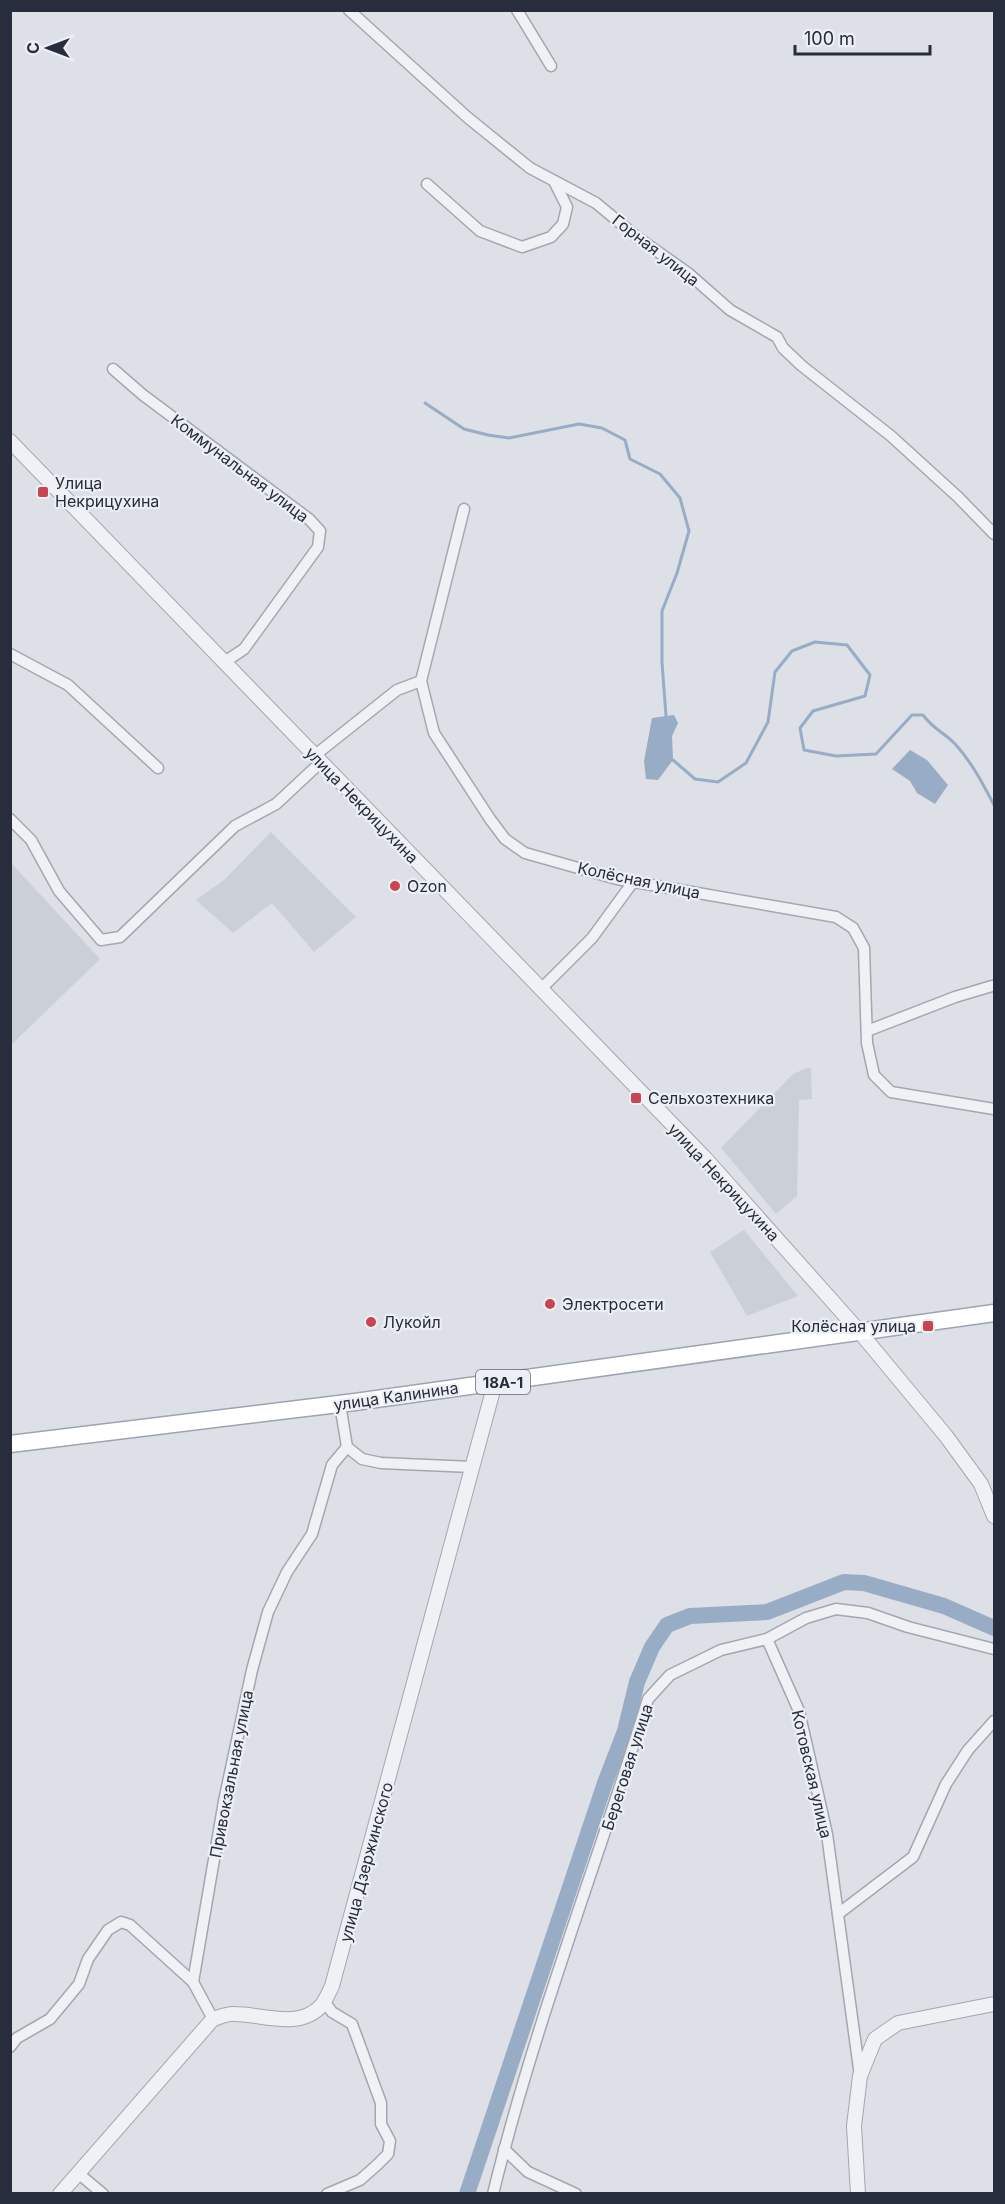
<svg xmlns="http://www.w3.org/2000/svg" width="1005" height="2204" viewBox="0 0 1005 2204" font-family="Inter,sans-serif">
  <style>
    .built { fill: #cbcfd8 }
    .water { fill: #99acc5 }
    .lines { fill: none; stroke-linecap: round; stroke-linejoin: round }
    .stream { stroke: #99acc5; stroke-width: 3 }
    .river { stroke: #99acc5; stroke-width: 16 }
    .minor-casing { stroke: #a3a7b0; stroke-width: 13 }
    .tertiary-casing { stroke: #a3a7b0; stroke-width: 16 }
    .primary-casing { stroke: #9da4b1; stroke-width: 19 }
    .minor { stroke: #eff1f5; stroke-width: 10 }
    .tertiary { stroke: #eff1f5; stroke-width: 14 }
    .primary { stroke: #fff; stroke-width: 16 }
    .poi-dot { fill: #c84551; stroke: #eceff4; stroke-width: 2 }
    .labels { text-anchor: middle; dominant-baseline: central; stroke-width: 4.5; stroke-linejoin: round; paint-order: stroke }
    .shield { fill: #eceff4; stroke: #626773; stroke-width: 1.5 }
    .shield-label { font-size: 15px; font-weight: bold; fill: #272d3c }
    .street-label { font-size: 16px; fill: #272d3c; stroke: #eceff4 }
    .poi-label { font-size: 16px; fill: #272d3c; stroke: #eceff4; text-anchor: start }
  </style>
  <rect width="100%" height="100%" fill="#dde0e6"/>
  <!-- built -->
  <g class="built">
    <polygon points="271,832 356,917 314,952 272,903 233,933 196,900 224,880"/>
    <polygon points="11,863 100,959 11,1045"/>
    <polygon points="807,1068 811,1068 812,1099 799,1100 797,1196 776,1214 721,1148 793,1074"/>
    <polygon points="744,1230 798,1296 747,1316 710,1252"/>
  </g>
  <!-- water -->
  <g class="water">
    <polygon points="674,715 678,723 672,736 673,760 658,780 646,779 644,761 652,718"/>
    <polygon points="910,750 927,760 948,785 935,804 917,793 910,781 892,769"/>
  </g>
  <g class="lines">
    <!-- stream -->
    <g class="stream">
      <polyline points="425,403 464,429 488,435 509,438 579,424 602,428 625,440 630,459 660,474 680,498 689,531 677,573 662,611 662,662 666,716"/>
      <path d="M673 760 695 779 718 782 746 763 768 722 775 672 792 651 815 642 847 645 870 675 865 696 813 711 800 728 804 750 836 756 876 754 912 715H923C934 730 944 732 955 744 971 761 983 784 994 805"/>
    </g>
    <!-- river -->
    <polyline class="river" points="467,2194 605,1783 625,1731 637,1682 652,1647 667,1625 690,1616 767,1612 844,1582 864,1583 944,1606 994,1628"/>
    <!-- minor casing -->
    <g class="minor-casing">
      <g id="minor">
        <polyline points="349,10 467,117 530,168 596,203 637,237 688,273 730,310 777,337 783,348 802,366 891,436 958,497 994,534"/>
        <polyline points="517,10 551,66"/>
        <polyline points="427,184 480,231 522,247 551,237 563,224 567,207 554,181"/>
        <polyline points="113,369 143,395 309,519 320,531 318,547 244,649 223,663"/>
        <polyline points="464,509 421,681 434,733 490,819 505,839 525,853 617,879 836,917 853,928 864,948 867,1043 874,1075 891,1092 994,1109"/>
        <polyline points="10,654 68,685 158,768"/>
        <polyline points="314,756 397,690 421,681"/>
        <polyline points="10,819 31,840 59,891 101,940 120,937 235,826 276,804 320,763"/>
        <polyline points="541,989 592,938 633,882"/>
        <polyline points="867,1031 955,997 992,986"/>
        <polyline points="340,1404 347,1447 362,1459 381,1463 472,1467"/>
        <polyline points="767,1639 799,1711 827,1834 860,2076"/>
        <polyline points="838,1914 913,1857 946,1784 968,1750 994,1721"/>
        <polyline points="193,1982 224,1801 252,1670 268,1612 287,1572 312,1534 332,1465 347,1447"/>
        <polyline points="324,2001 332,2012 352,2024 381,2103 381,2124 390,2141 388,2154 377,2165 360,2180 327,2194"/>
        <polyline points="10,2047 17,2038 50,2019 79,1984 88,1959 108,1930 121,1922 130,1925 193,1982 213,2019"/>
        <polyline points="504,2149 528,2172 576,2194"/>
        <polyline points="78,2173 103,2194"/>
        <path d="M493 2194C534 2026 597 1864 648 1699L670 1675 721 1650 767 1639 806 1618 836 1609 868 1613 908 1627 994 1649"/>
      </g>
    </g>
    <!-- tertiary casing -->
    <g class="tertiary-casing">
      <g id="tertiary">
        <polyline points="10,441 704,1157 858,1330 946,1436 981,1484 994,1516"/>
        <path d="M60 2194 213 2019C220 2017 228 2013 235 2014 262 2014 299 2030 321 2006 326 2000 329 1992 332 1986L495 1383"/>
        <polyline points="858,2194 854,2126 860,2076 875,2039 898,2023 994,2004"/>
      </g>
    </g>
    <!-- primary casing -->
    <g class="primary-casing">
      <polyline id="primary" points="10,1444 355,1402 994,1313"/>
    </g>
    <!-- minor -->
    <use href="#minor" class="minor"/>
    <!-- tertiary -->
    <use href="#tertiary" class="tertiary"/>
    <!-- primary -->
    <use href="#primary" class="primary"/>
  </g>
  <!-- markers -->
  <g class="poi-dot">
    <rect x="37" y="486" width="12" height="12" rx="3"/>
    <circle cx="395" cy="886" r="6"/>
    <rect x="630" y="1092" width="12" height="12" rx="3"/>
    <circle cx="550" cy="1304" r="6"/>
    <circle cx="371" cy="1322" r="6"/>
    <rect x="922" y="1320" width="12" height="12" rx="3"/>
  </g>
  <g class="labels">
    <!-- shield labels -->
    <rect class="shield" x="476" y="1370" width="54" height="24" rx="4.5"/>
    <g class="shield-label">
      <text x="503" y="1382">18А-1</text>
    </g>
    <!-- street labels -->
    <g class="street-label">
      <text transform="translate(656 250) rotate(38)">Горная улица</text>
      <text transform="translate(240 468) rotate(37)">Коммунальная улица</text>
      <text transform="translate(362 805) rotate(46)">улица Некрицухина</text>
      <text transform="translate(639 880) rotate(12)">Колёсная улица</text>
      <text transform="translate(724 1182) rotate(47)">улица Некрицухина</text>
      <text transform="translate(396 1396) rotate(-8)">улица Калинина</text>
      <text transform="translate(627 1767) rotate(-72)">Береговая улица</text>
      <text transform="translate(231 1774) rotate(-79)">Привокзальная улица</text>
      <text transform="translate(812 1774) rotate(77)">Котовская улица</text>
      <text transform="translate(366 1862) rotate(-75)">улица Дзержинского</text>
    </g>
    <!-- poi labels -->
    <g class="poi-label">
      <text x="55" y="483">Улица<tspan x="55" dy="18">Некрицухина</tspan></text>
      <text x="407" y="886">Ozon</text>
      <text x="648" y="1098">Сельхозтехника</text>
      <text x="562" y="1304">Электросети</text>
      <text x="383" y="1322">Лукойл</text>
      <text x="916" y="1326" text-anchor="end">Колёсная улица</text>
    </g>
  </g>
  <!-- border -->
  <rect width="1005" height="2204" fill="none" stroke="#272d3c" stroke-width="24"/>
  <!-- north arrow -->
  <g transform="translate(48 48) rotate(270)" stroke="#eceff4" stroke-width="4.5" paint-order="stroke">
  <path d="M0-4.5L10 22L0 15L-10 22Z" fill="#272d3c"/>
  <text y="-9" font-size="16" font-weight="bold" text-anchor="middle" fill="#272d3c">С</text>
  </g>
  <!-- scale -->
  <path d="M795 45v9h135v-9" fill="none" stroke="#272d3c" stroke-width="3"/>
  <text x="804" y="45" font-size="18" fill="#272d3c" stroke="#eceff4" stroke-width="4.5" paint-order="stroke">100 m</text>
</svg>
